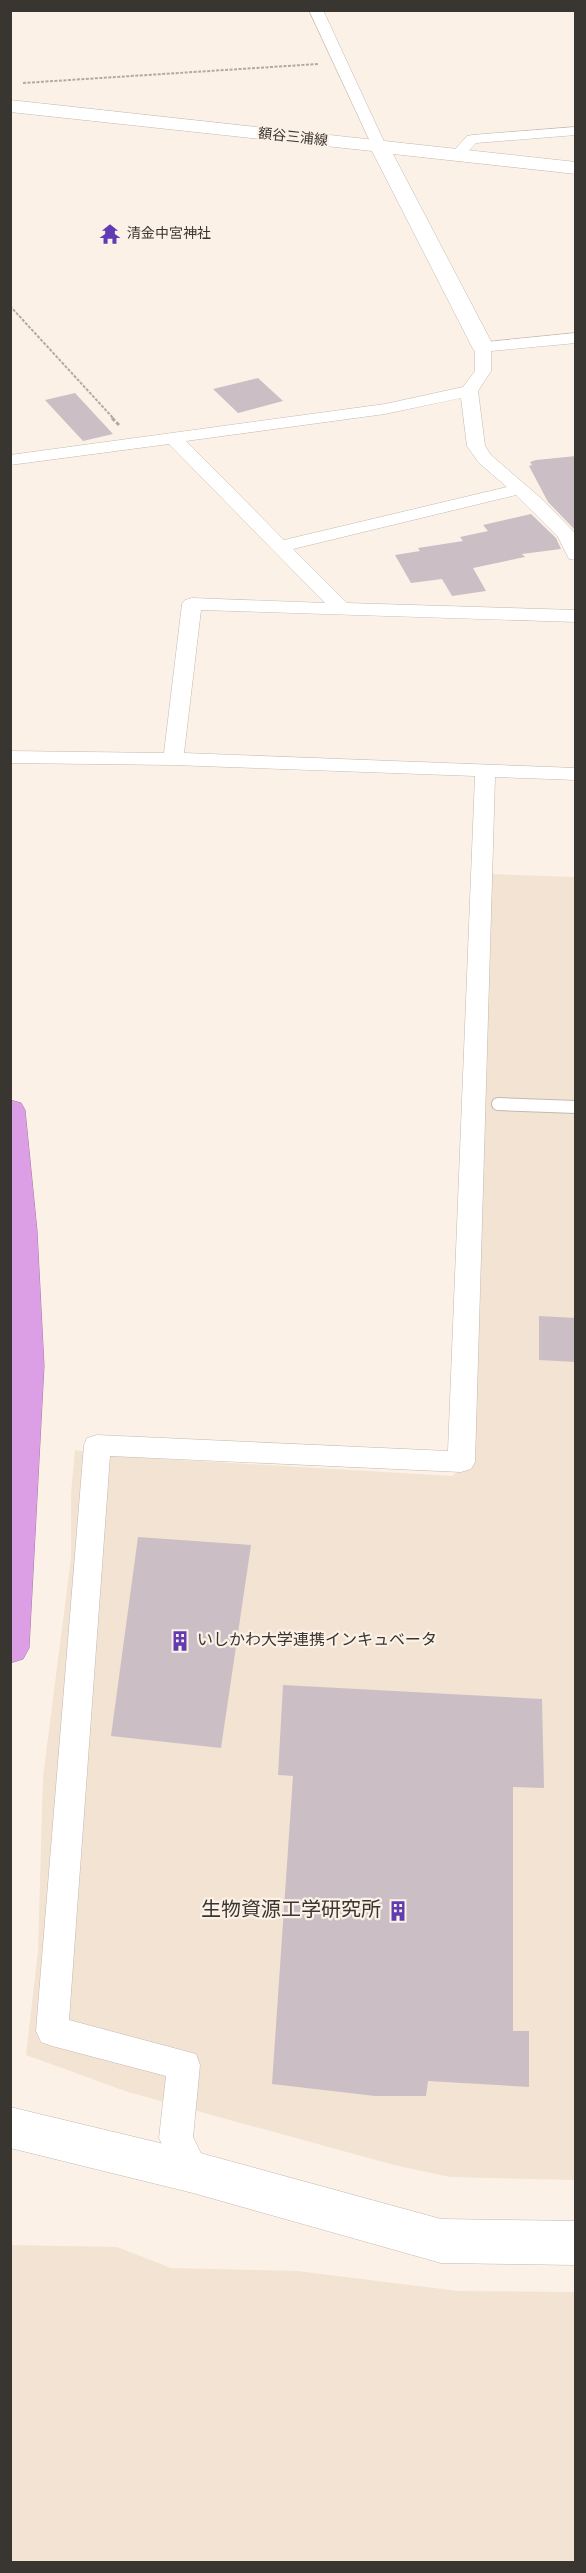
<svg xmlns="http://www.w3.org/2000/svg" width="586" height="2573" viewBox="0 0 586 2573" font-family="Overpass,'Noto Sans JP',sans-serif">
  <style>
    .built { fill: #f3e3d3 }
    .building { fill: #ccbec5 }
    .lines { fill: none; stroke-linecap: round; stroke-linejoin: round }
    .lane-casing { stroke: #c3b9af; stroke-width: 14 }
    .street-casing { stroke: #c3b9af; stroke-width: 1 }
    .secondary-casing { stroke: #c3b9af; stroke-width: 1 }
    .highway-casing { stroke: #a379a5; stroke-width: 1 }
    .path-far1 { stroke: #b2aaa2; stroke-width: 2; stroke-dasharray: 3 1.5; stroke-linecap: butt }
    .path { stroke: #b2aaa2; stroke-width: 3; stroke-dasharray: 4 2; stroke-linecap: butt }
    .lane { stroke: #fff; stroke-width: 12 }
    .street { fill: #fff; fill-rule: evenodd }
    .secondary { fill: #fff; fill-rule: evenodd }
    .highway { fill: #dc9ee4; fill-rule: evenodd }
    .labels { text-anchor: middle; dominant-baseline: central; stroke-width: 4.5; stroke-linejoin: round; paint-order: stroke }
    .far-street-label { font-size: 14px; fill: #393531; stroke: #fcf1e6 }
    .far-poi-label { font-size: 14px; fill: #393531; stroke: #fcf1e6; text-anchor: start }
    .poi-label { font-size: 16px; fill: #393531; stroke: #fcf1e6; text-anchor: start }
    .near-poi-label { font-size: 20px; fill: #393531; stroke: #fcf1e6; text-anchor: end }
  </style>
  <rect width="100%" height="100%" fill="#fcf1e6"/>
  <!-- built -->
  <g class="built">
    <polygon points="488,874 575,877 575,2180 450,2177 394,2165 128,2092 26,2055 38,1951 43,1777 71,1558 71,1494 75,1450 112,1456 452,1476 470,1463"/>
    <polygon points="11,2245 117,2247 171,2268 297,2271 458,2291 575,2292 575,2562 11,2562"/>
  </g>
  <!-- building -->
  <g class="building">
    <polygon points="258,378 283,401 238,413 213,389"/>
    <polygon points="75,393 113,434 83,441 45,400"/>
    <polygon points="576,456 576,531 548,502 529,466 532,465 530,462 536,460"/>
    <polygon points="531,514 556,538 561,549 522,554 525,557 473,568 486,591 452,596 442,579 411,583 395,555 420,551 418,548 463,541 460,537 488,531 483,525"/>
    <polygon points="539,1316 576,1318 576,1362 539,1360"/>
    <polygon points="138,1537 251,1545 221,1748 111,1736"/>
    <polygon points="283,1685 542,1699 544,1788 513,1787 513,2031 529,2031 529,2087 428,2081 426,2096 375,2096 272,2084 293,1776 278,1775"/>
  </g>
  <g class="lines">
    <!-- lane casing -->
    <g class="lane-casing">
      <polyline id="lane" points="498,1104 576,1107"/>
    </g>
    <!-- street casing -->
    <g class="street-casing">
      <g id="street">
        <polygon points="309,10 323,10 387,148 385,151 375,151 373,148"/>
        <polygon points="576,127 576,135 476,143 462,158 457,159 450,155 467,136 472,135"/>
        <path d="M576 333V343L491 351V371L478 391 485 446 491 455 543 500 573 531 576 536V560L569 559 558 537 516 495 293 549 347 603 576 610V622L201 610 184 753 576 768V780L495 777 475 1462 471 1469 461 1472 110 1456 69 2020 196 2054 200 2065 193 2137 210 2172 205 2183 193 2188 181 2183 159 2138 166 2076 52 2046 41 2042 36 2031 84 1445 87 1438 97 1435 448 1451 475 776 173 765 10 763V751L164 753 182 604 185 600 192 598 325 603 169 444 10 465V455L385 404 463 387 475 371V347L477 343ZM461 398 467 446 479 463 507 487 284 540 186 441 385 414Z"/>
      </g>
    </g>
    <!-- secondary casing -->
    <g class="secondary-casing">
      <g id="secondary">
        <polygon points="10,100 576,162 576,174 393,154 494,347 491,352 483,353 475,352 472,347 372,151 10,112"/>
        <polygon points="10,2107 193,2151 441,2219 576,2221 576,2265 441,2263 193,2193 10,2148"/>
      </g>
    </g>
    <!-- highway casing -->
    <g class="highway-casing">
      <polygon id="highway" points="10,1100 21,1103 25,1110 37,1231 44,1366 29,1648 23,1659 10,1663"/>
    </g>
    <!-- path-far1 -->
    <g class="path-far1">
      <polyline points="23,83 318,64"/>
      <polyline points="10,306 114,419"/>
    </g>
    <!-- path -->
    <polyline class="path" points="112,418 119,425"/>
    <!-- lane -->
    <use href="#lane" class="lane"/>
    <!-- street -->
    <use href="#street" class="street"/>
    <!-- secondary -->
    <use href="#secondary" class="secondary"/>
    <!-- highway -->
    <use href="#highway" class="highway"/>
  </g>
  <!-- icons -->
  <defs>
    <g id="temple-bare" transform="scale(1.62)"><path d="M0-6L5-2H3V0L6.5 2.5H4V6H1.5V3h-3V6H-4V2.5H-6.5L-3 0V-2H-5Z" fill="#623ab2" stroke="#fcf1e6" stroke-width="2.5" paint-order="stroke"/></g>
    <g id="building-bare" transform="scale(1.62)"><path d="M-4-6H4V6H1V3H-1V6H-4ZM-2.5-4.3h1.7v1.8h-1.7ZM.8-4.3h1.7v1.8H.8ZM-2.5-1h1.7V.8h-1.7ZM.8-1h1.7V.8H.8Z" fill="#623ab2" stroke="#fcf1e6" stroke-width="2.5" paint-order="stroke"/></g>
  </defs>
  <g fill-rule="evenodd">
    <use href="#temple-bare" x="110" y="234"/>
    <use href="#building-bare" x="180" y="1641"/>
    <use href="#building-bare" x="398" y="1911"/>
  </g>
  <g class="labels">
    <!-- far-street labels -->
    <g class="far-street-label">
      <text transform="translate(293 138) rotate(6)">額谷三浦線</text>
    </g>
    <!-- far-poi labels -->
    <g class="far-poi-label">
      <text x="127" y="234">清金中宮神社</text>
    </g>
    <!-- poi labels -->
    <g class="poi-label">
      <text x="197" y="1641">いしかわ大学連携インキュベータ</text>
    </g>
    <!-- near-poi labels -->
    <g class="near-poi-label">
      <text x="381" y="1911">生物資源工学研究所</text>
    </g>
  </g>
  <!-- border -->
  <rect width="586" height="2573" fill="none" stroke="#393531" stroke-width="24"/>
</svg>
